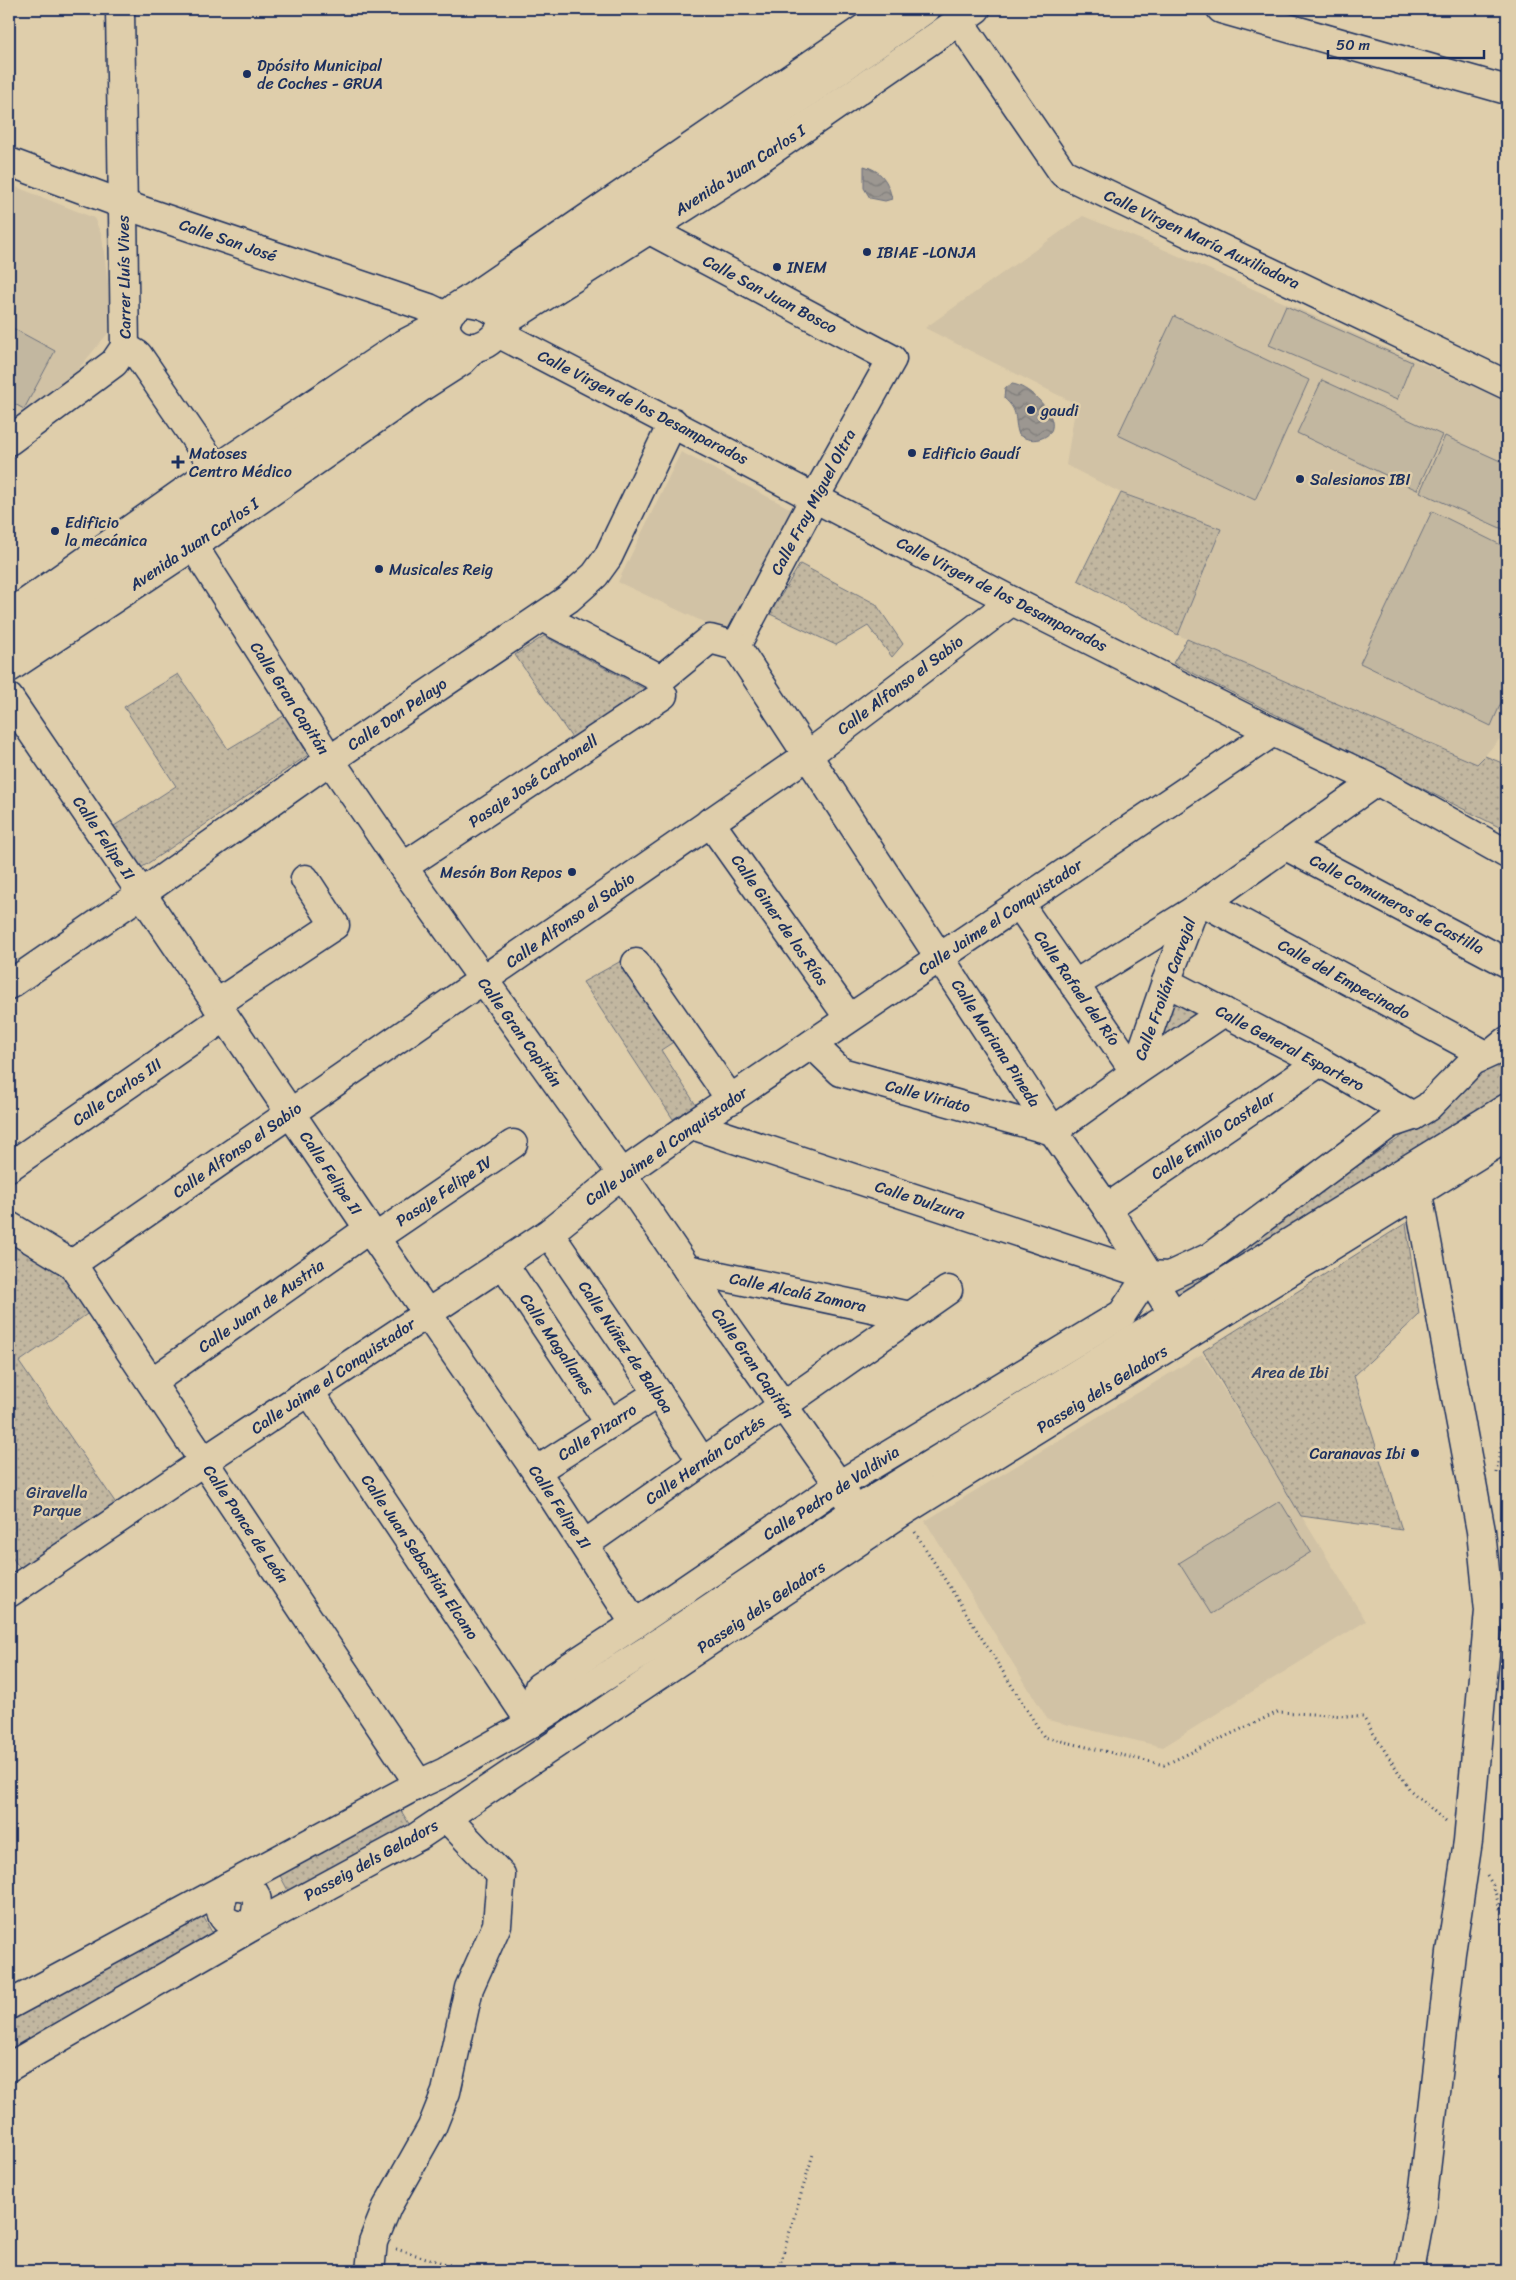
<svg xmlns="http://www.w3.org/2000/svg" width="1516" height="2280" viewBox="0 0 1516 2280" font-family="Sriracha,sans-serif">
  <style>
    .built { fill: #d1c2a5 }
    .green { fill: #c2b7a0; stroke: #6e737f }
    .park { fill: url(#park-dots); stroke: #6e737f }
    .water { fill: url(#water-waves); stroke: #686d7d }
    .lines { fill: none; stroke-linecap: round; stroke-linejoin: round }
    .minor-casing { stroke: #1b2f5e; stroke-width: 31 }
    .major-casing { stroke: #1b2f5e; stroke-width: 31 }
    .path { stroke: #1b2f5e; stroke-width: 3; stroke-dasharray: 1 4; stroke-linecap: butt }
    .minor { stroke: #dfceab; stroke-width: 28 }
    .major { stroke: #dfceab; stroke-width: 28 }
    .poi-dot { fill: #1b2f5e; stroke: #dfceab; stroke-width: 2 }
    .labels { text-anchor: middle; dominant-baseline: central; stroke-width: 5; stroke-linejoin: round; paint-order: stroke }
    .poi-label { font-size: 16px; fill: #1b2f5e; stroke: #dfceab; text-anchor: start }
    .street-label { font-size: 16px; fill: #1b2f5e; stroke: #dfceab }
    .park-label { font-size: 16px; fill: #2c3d65; stroke: #dfceab }
  </style>
  <defs>
    <pattern id="park-dots" width="8" height="8" patternUnits="userSpaceOnUse" patternTransform="scale(1.25)"><rect width="8" height="8" fill="#c2b7a0"/><path d="M2 2h.1M6 6h.1" fill="none" stroke="#9d9586" stroke-width="1.8" stroke-linecap="round"/></pattern>
    <pattern id="water-waves" width="16" height="10" patternUnits="userSpaceOnUse" patternTransform="scale(1.25)"><rect width="16" height="10" fill="#9c9791"/><path d="M0 5q4-4 8 0t8 0" fill="none" stroke="#7e7c7a"/></pattern>
  </defs>
  <rect width="100%" height="100%" fill="#dfceab"/>
  <filter id="ink" filterUnits="userSpaceOnUse"><feTurbulence type="fractalNoise" baseFrequency=".02" numOctaves="2"/><feDisplacementMap in="SourceGraphic" scale="10" xChannelSelector="R" yChannelSelector="G"/><feConvolveMatrix kernelMatrix="1 2 1 2 8 2 1 2 1" color-interpolation-filters="sRGB"/></filter>
  <g filter="url(#ink)">
    <!-- built -->
    <g class="built">
      <polygon points="9,184 94,218 102,236 113,327 52,401 9,432"/>
      <polygon points="1083,216 1149,243 1507,401 1507,731 1477,764 1178,635 1221,529 1121,493 1066,465 1076,404 925,328"/>
      <polygon points="681,452 805,516 740,639 618,582"/>
      <polygon points="1202,1354 1366,1621 1163,1747 1048,1720 925,1521"/>
    </g>
    <!-- green -->
    <g class="green">
      <polygon points="1286,306 1412,362 1397,400 1269,345"/>
      <polygon points="1174,316 1309,380 1255,500 1118,435"/>
      <polygon points="9,326 55,351 24,409 9,401"/>
      <polygon points="1322,380 1442,435 1417,490 1297,433"/>
      <polygon points="1445,436 1507,464 1507,531 1420,492"/>
      <polygon points="1432,511 1507,548 1507,689 1491,726 1360,663"/>
      <polygon points="1280,1501 1311,1552 1211,1614 1179,1563"/>
    </g>
    <!-- park -->
    <g class="park">
      <polygon points="1121,493 1221,529 1178,635 1078,580"/>
      <polygon points="800,564 876,604 903,644 892,657 868,626 836,645 770,614"/>
      <polygon points="544,636 645,689 572,738 515,655"/>
      <polygon points="1187,639 1477,764 1485,756 1507,765 1507,831 1173,663"/>
      <polygon points="178,674 228,749 285,715 308,755 141,868 114,826 176,786 124,707"/>
      <polygon points="621,961 675,1041 661,1050 696,1105 673,1119 583,982"/>
      <polygon points="1170,1001 1202,1017 1154,1052"/>
      <polygon points="1507,1060 1507,1094 1174,1303 1169,1293 1432,1116 1480,1065 1495,1063 1501,1068"/>
      <polygon points="1406,1223 1419,1315 1354,1376 1402,1530 1301,1516 1203,1351"/>
      <polygon points="9,1226 100,1305 19,1362 124,1515 28,1580 9,1553"/>
      <polygon points="394,1799 417,1837 294,1902 274,1864"/>
      <polygon points="197,1905 219,1945 9,2067 9,2005"/>
    </g>
    <!-- water -->
    <g class="water">
      <path d="M864 166C882 171 888 181 892 199L885 201 870 198 864 188Z"/>
      <path d="M1012 384C1032 386 1071 427 1042 438 1034 441 1027 440 1019 435 1013 418 1020 412 1004 398L1005 388Z"/>
    </g>
    <g class="lines">
      <!-- minor casing -->
      <g class="minor-casing">
        <g id="minor">
          <polyline points="120,9 125,347"/>
          <polyline points="1221,9 1507,90"/>
          <polyline points="959,21 1063,173 1507,385"/>
          <polyline points="9,162 122,204 429,308 448,317"/>
          <polyline points="634,214 648,229 892,359 815,497 736,646"/>
          <polyline points="465,302 892,9"/>
          <polyline points="501,324 749,166 976,9"/>
          <polyline points="498,333 1012,601 1273,732 1377,781 1507,854"/>
          <polyline points="125,347 138,355 216,469"/>
          <polyline points="9,441 114,363 125,347"/>
          <polyline points="180,525 330,760 403,867 622,1174 687,1269 839,1485 855,1511"/>
          <polyline points="9,615 216,469 398,347 446,322"/>
          <polyline points="542,617 661,679 710,639 736,646"/>
          <polyline points="736,646 1053,1131 1107,1208 1173,1314"/>
          <polyline points="9,668 193,546 423,386 462,361 475,347"/>
          <polyline points="9,698 369,1229 536,1471 635,1624"/>
          <polyline points="710,822 849,1018"/>
          <polyline points="1286,846 1507,963"/>
          <polyline points="403,867 663,695"/>
          <polyline points="1205,903 1484,1054"/>
          <polyline points="1019,904 1135,1072 1224,1012"/>
          <polyline points="636,963 731,1100"/>
          <polyline points="1166,982 1320,1062 1413,1116"/>
          <polyline points="9,985 141,894 330,760 568,599 595,575 608,557 673,422"/>
          <polyline points="1074,985 1193,911"/>
          <polyline points="216,1004 335,925 305,879"/>
          <polyline points="812,1044 841,1072 1053,1131 1135,1072 1166,982 1193,911 1377,781"/>
          <polyline points="692,1125 1148,1275 1169,1276 1210,1257 1389,1124 1413,1116 1428,1107 1473,1061 1495,1051 1507,1041"/>
          <polyline points="9,1167 225,1017"/>
          <polyline points="1107,1208 1320,1062"/>
          <polyline points="9,1226 72,1264 419,1784"/>
          <polyline points="549,1233 658,1393 702,1462"/>
          <polyline points="375,1238 513,1144"/>
          <polyline points="503,1263 610,1424"/>
          <polyline points="72,1264 808,755 1012,601"/>
          <polyline points="687,1269 910,1316"/>
          <polyline points="152,1382 369,1229"/>
          <polyline points="309,1391 531,1723"/>
          <polyline points="536,1471 658,1393"/>
          <polyline points="585,1544 948,1290"/>
          <polyline points="9,1593 204,1461 549,1233 622,1174 692,1125 1273,732"/>
          <polyline points="531,1723 539,1687 635,1624 839,1485 1122,1314 1148,1275"/>
          <path d="M228 1887C263 1885 259 1900 253 1926 246 1925 239 1926 233 1924 214 1917 221 1899 228 1887Z"/>
          <polyline points="9,2005 419,1784 445,1772 531,1723 652,1647 855,1511 1507,1108"/>
          <polyline points="9,2067 253,1926 417,1837 902,1512 1507,1137"/>
          <polyline points="370,2271 373,2242 387,2207 432,2127 446,2092 469,1988 497,1925 501,1875 446,1817"/>
          <polyline points="1410,2271 1422,2205 1451,1953 1468,1841 1489,1611 1481,1531 1418,1194"/>
        </g>
      </g>
      <!-- major casing -->
      <g class="major-casing">
        <g id="major">
          <path d="M465 302C484 303 516 314 494 337 465 367 420 323 465 302Z"/>
          <polyline points="492,308 634,214 926,9"/>
          <polyline points="9,642 234,486 451,340"/>
        </g>
      </g>
      <!-- path -->
      <g class="path">
        <polyline points="1496,1473 1504,1433 1507,1397"/>
        <polyline points="915,1532 1044,1737 1164,1765 1278,1712 1363,1717 1410,1790 1446,1822"/>
        <polyline points="1487,1876 1493,1885 1507,1932"/>
        <polyline points="396,2249 470,2271"/>
        <polyline points="778,2271 813,2154"/>
      </g>
      <!-- minor -->
      <use href="#minor" class="minor"/>
      <!-- major -->
      <use href="#major" class="major"/>
    </g>
  </g>
  <!-- markers -->
  <g class="poi-dot">
    <circle cx="247" cy="74" r="5"/>
    <circle cx="867" cy="252" r="5"/>
    <circle cx="777" cy="267" r="5"/>
    <circle cx="1031" cy="410" r="5"/>
    <circle cx="912" cy="453" r="5"/>
    <path d="M175.5 454.5h5v5h5v5h-5v5h-5v-5h-5v-5h5z"/>
    <circle cx="1300" cy="479" r="5"/>
    <circle cx="55" cy="531" r="5"/>
    <circle cx="379" cy="569" r="5"/>
    <circle cx="572" cy="872" r="5"/>
    <circle cx="1415" cy="1453" r="5"/>
  </g>
  <g class="labels">
    <!-- poi labels -->
    <g class="poi-label">
      <text x="257" y="65">Dpósito Municipal<tspan x="257" dy="18">de Coches - GRUA</tspan></text>
      <text x="877" y="252">IBIAE -LONJA</text>
      <text x="787" y="267">INEM</text>
      <text x="1041" y="410">gaudi</text>
      <text x="189" y="453">Matoses<tspan x="189" dy="18">Centro Médico</tspan></text>
      <text x="922" y="453">Edificio Gaudí</text>
      <text x="1310" y="479">Salesianos IBI</text>
      <text x="65" y="522">Edificio<tspan x="65" dy="18">la mecánica</tspan></text>
      <text x="389" y="569">Musicales Reig</text>
      <text x="562" y="872" text-anchor="end">Mesón Bon Repos</text>
      <text x="1405" y="1453" text-anchor="end">Caranavas Ibi</text>
    </g>
    <!-- street labels -->
    <g class="street-label">
      <text transform="translate(740 170) rotate(-33)">Avenida Juan Carlos I</text>
      <text transform="translate(1202 239) rotate(25)">Calle Virgen María Auxiliadora</text>
      <text transform="translate(228 240) rotate(19)">Calle San José</text>
      <text transform="translate(124 277) rotate(-91)">Carrer Lluís Vives</text>
      <text transform="translate(770 294) rotate(28)">Calle San Juan Bosco</text>
      <text transform="translate(643 407) rotate(27)">Calle Virgen de los Desamparados</text>
      <text transform="translate(813 502) rotate(-62)">Calle Fray Miguel Oltra</text>
      <text transform="translate(194 544) rotate(-34)">Avenida Juan Carlos I</text>
      <text transform="translate(1002 594) rotate(27)">Calle Virgen de los Desamparados</text>
      <text transform="translate(900 685) rotate(-37)">Calle Alfonso el Sabio</text>
      <text transform="translate(290 698) rotate(57)">Calle Gran Capitán</text>
      <text transform="translate(397 714) rotate(-34)">Calle Don Pelayo</text>
      <text transform="translate(533 781) rotate(-34)">Pasaje José Carbonell</text>
      <text transform="translate(104 838) rotate(56)">Calle Felipe II</text>
      <text transform="translate(1397 904) rotate(28)">Calle Comuneros de Castilla</text>
      <text transform="translate(1000 917) rotate(-34)">Calle Jaime el Conquistador</text>
      <text transform="translate(570 920) rotate(-35)">Calle Alfonso el Sabio</text>
      <text transform="translate(780 920) rotate(55)">Calle Giner de los Ríos</text>
      <text transform="translate(1344 979) rotate(29)">Calle del Empecinado</text>
      <text transform="translate(1077 988) rotate(55)">Calle Rafael del Río</text>
      <text transform="translate(1165 989) rotate(-70)">Calle Froilán Carvajal</text>
      <text transform="translate(520 1032) rotate(54)">Calle Gran Capitán</text>
      <text transform="translate(996 1043) rotate(57)">Calle Mariana Pineda</text>
      <text transform="translate(1290 1048) rotate(28)">Calle General Espartero</text>
      <text transform="translate(117 1092) rotate(-35)">Calle Carlos III</text>
      <text transform="translate(928 1096) rotate(15)">Calle Viriato</text>
      <text transform="translate(1213 1135) rotate(-34)">Calle Emilio Castelar</text>
      <text transform="translate(666 1146) rotate(-35)">Calle Jaime el Conquistador</text>
      <text transform="translate(237 1150) rotate(-35)">Calle Alfonso el Sabio</text>
      <text transform="translate(331 1173) rotate(56)">Calle Felipe II</text>
      <text transform="translate(444 1191) rotate(-34)">Pasaje Felipe IV</text>
      <text transform="translate(920 1200) rotate(18)">Calle Dulzura</text>
      <text transform="translate(798 1292) rotate(12)">Calle Alcalá Zamora</text>
      <text transform="translate(261 1306) rotate(-35)">Calle Juan de Austria</text>
      <text transform="translate(557 1344) rotate(56)">Calle Magallanes</text>
      <text transform="translate(626 1347) rotate(56)">Calle Núñez de Balboa</text>
      <text transform="translate(753 1363) rotate(55)">Calle Gran Capitán</text>
      <text transform="translate(333 1376) rotate(-34)">Calle Jaime el Conquistador</text>
      <text transform="translate(1102 1389) rotate(-32)">Passeig dels Geladors</text>
      <text transform="translate(597 1432) rotate(-33)">Calle Pizarro</text>
      <text transform="translate(705 1460) rotate(-35)">Calle Hernán Cortés</text>
      <text transform="translate(831 1493) rotate(-33)">Calle Pedro de Valdivia</text>
      <text transform="translate(560 1507) rotate(56)">Calle Felipe II</text>
      <text transform="translate(246 1524) rotate(56)">Calle Ponce de León</text>
      <text transform="translate(420 1557) rotate(56)">Calle Juan Sebastián Elcano</text>
      <text transform="translate(761 1607) rotate(-34)">Passeig dels Geladors</text>
      <text transform="translate(371 1860) rotate(-29)">Passeig dels Geladors</text>
    </g>
    <!-- park labels -->
    <g class="park-label">
      <text x="1290" y="1372">Area de Ibi</text>
      <text x="57" y="1492">Giravella<tspan x="57" dy="18">Parque</tspan></text>
    </g>
  </g>
  <!-- margin -->
  <rect width="1516" height="2280" fill="none" stroke="#dfceab" stroke-width="30"/>
  <rect x="15" y="15" width="1486" height="2250" fill="none" stroke="#1b2f5e" stroke-width="2" filter="url(#ink)"/>
  <!-- scale -->
  <path d="M1328 50v8h156v-8" fill="none" stroke="#1b2f5e" stroke-width="2.5"/>
  <text x="1336" y="50" font-size="15" fill="#1b2f5e" stroke="#dfceab" stroke-width="4" paint-order="stroke">50 m</text>
</svg>
